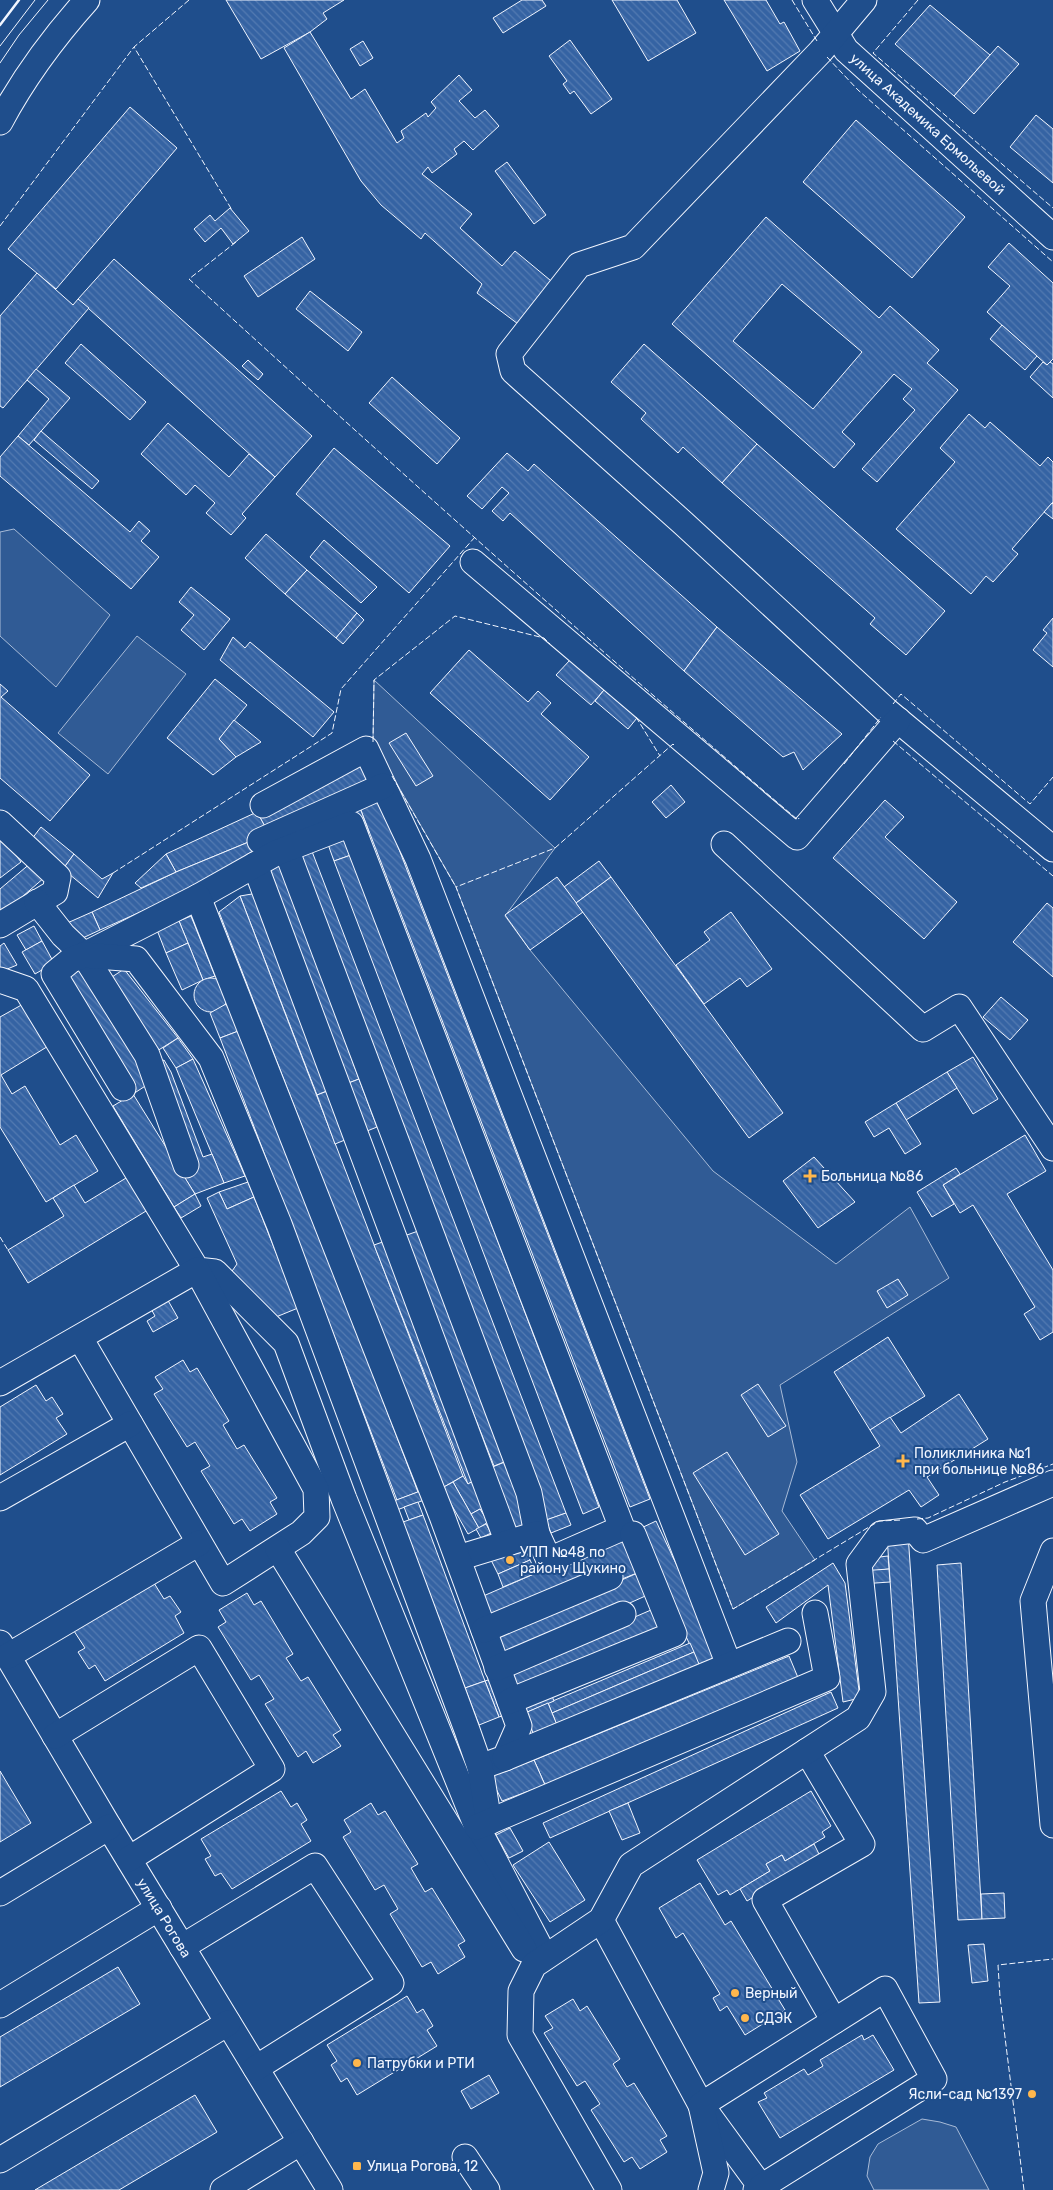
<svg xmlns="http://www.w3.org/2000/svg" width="1053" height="2190" viewBox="0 0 1053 2190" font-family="Rubik,sans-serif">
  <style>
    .built { fill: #305b95; stroke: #a8bbd7 }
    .building { fill: url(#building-back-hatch); stroke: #f2f6ff; fill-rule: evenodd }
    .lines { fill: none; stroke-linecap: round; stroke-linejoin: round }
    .minor-casing { stroke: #f2f6ff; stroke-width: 27 }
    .minor { stroke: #1f4e8c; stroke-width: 25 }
    .tram { stroke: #f2f6ff; stroke-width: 1 }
    .fence { stroke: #f2f6ff; stroke-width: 1; stroke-dasharray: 6 2.5; stroke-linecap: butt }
    .wall { stroke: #f2f6ff; stroke-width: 2.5 }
    .poi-dot { fill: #ffb74d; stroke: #1f4e8c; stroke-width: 2 }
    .labels { text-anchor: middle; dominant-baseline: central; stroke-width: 4; stroke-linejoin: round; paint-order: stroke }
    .street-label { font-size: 14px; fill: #f2f6ff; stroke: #1f4e8c }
    .poi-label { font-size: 14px; fill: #f2f6ff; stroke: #1f4e8c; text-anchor: start }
  </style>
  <defs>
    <pattern id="building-back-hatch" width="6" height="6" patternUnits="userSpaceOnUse" patternTransform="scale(1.25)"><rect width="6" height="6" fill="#3563a3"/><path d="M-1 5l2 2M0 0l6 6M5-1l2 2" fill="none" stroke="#537ab1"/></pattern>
  </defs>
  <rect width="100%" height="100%" fill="#1f4e8c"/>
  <!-- built -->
  <g class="built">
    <polygon points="14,529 110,615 56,687 0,636 0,532"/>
    <polygon points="137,636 186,674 108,774 58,733"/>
    <polygon points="374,680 555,848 505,916 530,950 713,1171 836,1264 910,1207 949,1278 780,1385 797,1462 782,1511 815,1560 733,1609 456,887 373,742"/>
    <polygon points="922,2119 940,2122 956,2127 989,2190 874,2190 867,2176 870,2157 878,2144"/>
  </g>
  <!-- building -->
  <g class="building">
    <polygon points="226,0 344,0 323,13 327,19 310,32 261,59"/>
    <polygon points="522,0 542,0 546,6 503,33 493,18"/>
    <polygon points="612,0 677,0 696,33 648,61"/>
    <polygon points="724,0 766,0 780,24 784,22 800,51 767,71"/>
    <polygon points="930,5 990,55 954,96 895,44"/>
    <polygon points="310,32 351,99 365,89 397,143 404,138 401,131 426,113 428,117 436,108 431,102 459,75 472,90 459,101 475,118 485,110 499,126 473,150 464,141 454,149 457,154 432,173 428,167 422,174 472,214 460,228 502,266 515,251 556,285 522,327 477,293 482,284 425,233 421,239 381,205 361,181 284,48"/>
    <polygon points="570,40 612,99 591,114 574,91 570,94 563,84 567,81 549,56"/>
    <polygon points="363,41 373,58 360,66 350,49"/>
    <polygon points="998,46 1019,64 974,114 954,96"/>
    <polygon points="130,107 177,148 56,289 8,249"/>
    <polygon points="1036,115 1053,129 1053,183 1010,147"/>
    <polygon points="856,120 965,217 912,278 803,182"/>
    <polygon points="507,162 546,215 534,224 495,171"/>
    <polygon points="230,208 249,231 233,244 221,228 205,242 194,229 210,215 215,221"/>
    <path d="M766 217 879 318 890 306 939 350 927 363 958 390 877 482 862 469 915 410 903 399 912 389 894 374 842 432 855 444 834 468 672 324ZM782 284 862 352 813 409 733 341Z"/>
    <polygon points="302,237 315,259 258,297 244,276"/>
    <polygon points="1009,243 1053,283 1053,359 1047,365 987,312 1010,286 988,267"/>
    <polygon points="114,259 312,436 275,477 78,299"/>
    <polygon points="37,273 73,305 78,299 89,308 3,408 0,406 0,316"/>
    <polygon points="310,291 362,332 348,351 296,309"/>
    <polygon points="1002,325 1037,356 1025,370 990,339"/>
    <polygon points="81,344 146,402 130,420 65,363"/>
    <polygon points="644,344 757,444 722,483 683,447 678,453 641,419 646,413 611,382"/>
    <polygon points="248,360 263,374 258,380 242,366"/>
    <polygon points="1043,362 1047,365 1050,362 1053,364 1053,398 1030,377"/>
    <polygon points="36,369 70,398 29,445 18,436 49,399 27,380"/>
    <polygon points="392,377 460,438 437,464 369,403"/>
    <polygon points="969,414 985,428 990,422 1040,466 1048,457 1053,462 1053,502 1012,549 1018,554 993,582 986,576 971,594 896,529 955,462 940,448"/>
    <polygon points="168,423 229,477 249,454 275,477 242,514 246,518 231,535 206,513 215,503 195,485 186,495 141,454"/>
    <polygon points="41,431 99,481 92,489 34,440"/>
    <polygon points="18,436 130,532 139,521 150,531 141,541 159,557 131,589 0,476 0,457"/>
    <polygon points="757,444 945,611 906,655 870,624 875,618 722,483"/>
    <polygon points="334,448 450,546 409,593 296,494"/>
    <polygon points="507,453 528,471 534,464 717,627 684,671 510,513 503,521 492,511 509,493 502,487 482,509 467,496"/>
    <polygon points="1052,503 1053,504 1053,519 1044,512"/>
    <polygon points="266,534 307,570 285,594 245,558"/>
    <polygon points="324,540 377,587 361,603 310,557"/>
    <polygon points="307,570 357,613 336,638 285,594"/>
    <polygon points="191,587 230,619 204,650 181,630 194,615 179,602"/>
    <polygon points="357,613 364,620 343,644 336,638"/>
    <polygon points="1053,618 1053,667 1033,650 1047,633 1043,630"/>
    <polygon points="717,627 842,734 803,770 794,752 783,757 684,671"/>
    <polygon points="233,637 245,648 250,642 334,712 313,737 220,660"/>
    <polygon points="469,650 528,702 538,691 551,703 541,714 589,757 550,800 430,693"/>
    <polygon points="570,660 604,690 591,705 556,675"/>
    <polygon points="215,679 247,705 219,739 236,757 213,775 167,738"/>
    <polygon points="0,684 8,691 1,697 90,775 50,821 0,778"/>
    <polygon points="604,690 637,718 628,729 595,701"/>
    <polygon points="234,720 261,742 236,757 219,739"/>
    <polygon points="406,733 433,776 416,786 389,743"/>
    <polygon points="360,757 371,777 268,832 257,812"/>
    <polygon points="671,785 685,802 666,818 652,802"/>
    <polygon points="380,800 650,1499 630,1507 360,808"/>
    <polygon points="885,800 904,817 885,837 957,902 924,939 833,858"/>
    <polygon points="360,808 369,832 346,840 351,855 334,861 320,822"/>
    <polygon points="257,812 268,832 251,841 176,872 166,854"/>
    <polygon points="41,827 74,854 63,869 31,840"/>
    <polygon points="303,828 566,1513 514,1532 490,1468 524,1454 286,835"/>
    <polygon points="3,838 21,862 0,878 0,840"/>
    <polygon points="251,841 259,859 100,930 92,912 176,872"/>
    <polygon points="74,854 102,879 113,873 98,898 63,869"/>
    <polygon points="166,854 176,872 141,888 135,883"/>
    <polygon points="351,855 599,1507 583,1514 334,861"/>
    <polygon points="278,857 359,1079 343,1085 263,868"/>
    <polygon points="599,861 611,877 576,903 564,887"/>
    <polygon points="32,862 45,877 0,916 0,889"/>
    <polygon points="557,877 583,912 530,950 505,915"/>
    <polygon points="611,877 783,1113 749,1138 576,903"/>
    <polygon points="258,893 329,1090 317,1095 240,896"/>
    <polygon points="240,896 463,1476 442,1488 219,912"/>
    <polygon points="1047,903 1053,908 1053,977 1013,942"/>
    <polygon points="92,912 100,930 74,942 65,924"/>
    <polygon points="731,912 772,969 747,987 740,978 704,1004 676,965 710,940 704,932"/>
    <polygon points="191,916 215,976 203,980 179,921"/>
    <polygon points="179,921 188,943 166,953 157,930"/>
    <polygon points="34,926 42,941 26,950 17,935"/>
    <polygon points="42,941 54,963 35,974 22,952"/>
    <polygon points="4,943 17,965 0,972 0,946"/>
    <polygon points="188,943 203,980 182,990 166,953"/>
    <polygon points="82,965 153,1081 133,1094 62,977"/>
    <polygon points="124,969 178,1038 157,1051 106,981"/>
    <circle cx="211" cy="995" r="17"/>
    <polygon points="1001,997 1028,1020 1010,1040 983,1017"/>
    <polygon points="25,1003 50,1045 1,1075 12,1094 25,1086 60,1145 76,1135 98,1171 46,1202 0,1127 0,1017"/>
    <polygon points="226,1004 241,1030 220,1038 210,1013"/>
    <polygon points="241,1030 418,1492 397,1500 220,1038"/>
    <polygon points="178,1038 193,1059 176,1068 163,1048"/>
    <polygon points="973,1057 998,1099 973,1114 947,1072"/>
    <polygon points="193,1059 245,1176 224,1183 176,1068"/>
    <polygon points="164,1060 171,1072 203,1157 212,1154 224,1183 195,1194 183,1175 153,1065"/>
    <polygon points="947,1072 957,1088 906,1120 896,1103"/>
    <polygon points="359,1079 377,1127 335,1144 317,1095"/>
    <polygon points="133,1094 195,1194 174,1207 113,1106"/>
    <polygon points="896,1103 921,1144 905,1154 889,1128 874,1137 865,1122"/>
    <polygon points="1025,1135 1046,1171 1007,1194 1053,1270 1053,1332 1040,1340 1024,1314 1035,1307 973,1205 960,1213 943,1185"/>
    <polygon points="814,1157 855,1202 818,1228 783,1181"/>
    <polygon points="956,1168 960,1174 943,1185 954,1204 932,1217 917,1192"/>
    <polygon points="131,1175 151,1208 28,1283 8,1250 64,1216 53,1198 74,1185 85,1203"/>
    <polygon points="248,1182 254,1197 227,1209 219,1192"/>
    <polygon points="219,1192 227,1209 254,1197 298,1308 276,1317 230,1274 237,1264 207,1198"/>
    <polygon points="195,1194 201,1206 181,1218 174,1207"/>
    <polygon points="421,1230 509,1460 494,1466 404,1236"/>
    <polygon points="391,1239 473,1481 468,1484 374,1245"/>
    <polygon points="898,1279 908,1295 887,1308 877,1291"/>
    <polygon points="166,1297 178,1318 153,1332 147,1321 155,1316 150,1307"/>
    <polygon points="888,1337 925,1396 870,1430 834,1372"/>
    <polygon points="183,1360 190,1372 197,1368 229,1421 223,1425 237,1449 244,1445 277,1498 270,1502 277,1514 250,1531 242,1519 234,1524 201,1471 210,1466 195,1442 187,1447 154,1394 163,1389 155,1377"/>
    <polygon points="758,1384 786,1426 768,1437 741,1395"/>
    <polygon points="36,1385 46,1401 52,1397 63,1414 56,1418 67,1434 0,1475 0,1407"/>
    <polygon points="959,1394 988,1439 927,1477 939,1495 921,1507 909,1490 828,1539 800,1495 880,1446 870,1430 890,1417 901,1433"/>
    <polygon points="727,1452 779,1534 745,1555 693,1473"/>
    <polygon points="463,1476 468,1484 473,1481 488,1522 480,1509 471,1514 453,1482"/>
    <polygon points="453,1482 479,1528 468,1534 442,1488"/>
    <polygon points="423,1490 427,1499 394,1511 391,1502"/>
    <polygon points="418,1502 423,1515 409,1520 404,1507"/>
    <polygon points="480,1509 488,1522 479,1528 471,1514"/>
    <polygon points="566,1513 571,1525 551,1533 546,1520"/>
    <polygon points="423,1515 485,1681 465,1688 403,1522"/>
    <polygon points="656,1521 721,1660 701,1669 637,1530"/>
    <polygon points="486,1524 491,1533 481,1538 476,1529"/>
    <polygon points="626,1534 642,1571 622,1579 615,1565 512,1607 491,1621 481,1597"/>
    <polygon points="908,1534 940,2002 919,2003 887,1536"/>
    <polygon points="524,1546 530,1560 498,1574 491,1560"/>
    <polygon points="888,1556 889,1569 872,1571 871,1558"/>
    <polygon points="530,1560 536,1573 503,1587 498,1574"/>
    <polygon points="833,1563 845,1583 860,1698 843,1702 828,1585 776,1623 766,1607"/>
    <polygon points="961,1563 982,1919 958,1920 937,1565"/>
    <polygon points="889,1569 890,1582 861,1584 860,1571"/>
    <polygon points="642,1571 652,1593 505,1659 495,1636"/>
    <polygon points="154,1583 164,1599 170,1596 181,1612 175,1616 184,1633 105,1681 95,1665 89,1669 78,1652 85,1648 74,1631"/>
    <polygon points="247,1593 254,1605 261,1601 293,1654 286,1658 301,1681 308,1677 341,1730 333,1735 341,1746 313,1763 306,1751 298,1757 265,1704 274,1699 259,1675 251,1680 218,1627 226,1622 219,1610"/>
    <polygon points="658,1607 667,1627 517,1691 509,1671"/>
    <polygon points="690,1643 694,1652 552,1713 548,1703"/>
    <polygon points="694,1652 701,1669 559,1730 552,1713"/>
    <polygon points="789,1656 799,1680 545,1785 534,1760"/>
    <polygon points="494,1678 508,1714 499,1717 485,1681"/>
    <polygon points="485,1681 499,1717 479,1725 465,1688"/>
    <polygon points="550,1691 554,1701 525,1713 521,1704"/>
    <polygon points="831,1692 838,1708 550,1838 543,1823"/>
    <polygon points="548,1703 557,1725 534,1735 525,1713"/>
    <polygon points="534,1760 545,1785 502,1801 490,1776"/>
    <polygon points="0,1771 31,1823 0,1842"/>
    <polygon points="281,1791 291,1807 297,1803 307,1820 301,1824 311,1841 232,1889 221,1873 215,1876 205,1859 211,1856 201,1839"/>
    <polygon points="811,1791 831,1826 822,1832 825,1837 785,1861 782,1855 766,1864 770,1871 730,1895 727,1890 718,1895 697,1860"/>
    <polygon points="371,1803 378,1815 385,1811 418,1864 411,1868 425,1892 432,1888 465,1941 458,1945 465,1957 438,1974 431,1962 422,1967 390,1914 398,1909 384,1885 375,1890 343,1837 351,1832 344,1820"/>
    <polygon points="628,1803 640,1833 622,1840 609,1811"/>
    <polygon points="510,1828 523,1851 509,1858 496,1835"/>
    <polygon points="549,1842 585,1900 550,1922 513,1865"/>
    <polygon points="814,1844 820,1856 747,1901 740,1889 770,1871 766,1864 782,1855 785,1861"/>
    <polygon points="700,1883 725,1925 731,1921 785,2010 745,2035 727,2006 720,2011 713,1998 720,1994 683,1933 676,1938 659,1908"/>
    <polygon points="1004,1893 1005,1918 982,1919 981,1894"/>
    <polygon points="984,1944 988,1981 972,1983 968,1945"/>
    <polygon points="118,1967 140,2004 0,2087 0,2037"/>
    <polygon points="407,1996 417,2013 423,2009 433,2026 427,2030 437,2046 357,2095 347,2078 341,2082 331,2065 337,2061 327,2045"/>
    <polygon points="573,1999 580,2011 587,2006 620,2059 613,2064 627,2087 634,2083 667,2136 660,2140 667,2152 640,2169 632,2157 624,2162 591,2110 600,2104 585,2081 577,2086 544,2033 553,2028 545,2016"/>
    <polygon points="862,2035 864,2040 873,2035 894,2070 780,2138 758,2102 767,2098 764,2093 804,2069 808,2075 823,2066 820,2060"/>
    <polygon points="489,2075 499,2093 471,2109 461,2091"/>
    <polygon points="195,2095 217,2132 119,2190 35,2190"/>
  </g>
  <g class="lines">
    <!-- minor casing -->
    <g class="minor-casing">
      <g id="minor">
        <path id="s1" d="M815 0 846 50 1053 237"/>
        <polyline points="864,0 821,51 633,247 579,265 509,354 513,371 683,523 887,711 1053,849"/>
        <path d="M0 122C24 77 53 38 87 0"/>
        <polyline points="473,562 797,837 898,720"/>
        <polyline points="263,805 366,749 418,859 729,1665"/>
        <polyline points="0,823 58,877 55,892 0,925"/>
        <polyline points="260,841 383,786"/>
        <polyline points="724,844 923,1029 959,1007 1053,1148"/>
        <polyline points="286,849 529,1493 537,1534"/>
        <polyline points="255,865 508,1543"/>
        <polyline points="198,897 276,853 351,824 622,1528 549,1560 537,1534 458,1558"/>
        <polyline points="37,902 63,935 84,955 147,1055 186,1165"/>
        <polyline points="84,955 198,897 442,1516 519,1726 505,1758 480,1767"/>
        <polyline points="0,980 26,989 197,1270 215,1272 286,1343 344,1499 477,1827 545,1957"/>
        <polyline points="123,1088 54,974 71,960 84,955 136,959 211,1058 279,1224 467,1730 480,1767 489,1822"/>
        <polyline points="0,1383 197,1270 316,1489 317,1517 301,1533 223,1583 80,1338"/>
        <polyline points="0,1498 130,1424"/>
        <polyline points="278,1549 524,1949"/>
        <polyline points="1053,1551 1033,1601 1053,1825"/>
        <polyline points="484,1630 610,1577"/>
        <path id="s2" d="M0 1643 109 1827 330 2190"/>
        <polyline points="8,1656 199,1543"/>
        <polyline points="497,1668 623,1614"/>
        <polyline points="510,1701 674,1634 633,1534"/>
        <polyline points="55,1736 199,1648 272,1769 129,1859"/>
        <polyline points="807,1751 862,1844 765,1900 834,2021"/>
        <polyline points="505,1758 788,1641"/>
        <polyline points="477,1827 827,1678 815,1613"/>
        <polyline points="0,1893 109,1827"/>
        <polyline points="601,1920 701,2105 761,2187 756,2190"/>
        <polyline points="182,1947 315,1866 391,1983 256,2068"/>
        <polyline points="0,2005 159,1908"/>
        <polyline points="465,2157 487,2190"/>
        <polyline points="0,2160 228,2023"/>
        <polyline points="223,2190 301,2142"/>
        <polyline points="609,2190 520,2035 521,1991 534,1965 601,1920 631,1865 858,1718 873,1692 859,1564 881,1534 915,1530 923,1540 1053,1483"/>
        <polyline points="711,2190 716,2173 701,2105 885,1989 934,2079 761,2187 763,2190"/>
      </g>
    </g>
    <!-- minor -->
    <use href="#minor" class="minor"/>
    <!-- tram -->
    <g class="tram">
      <polyline points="0,46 35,0"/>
      <polyline points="0,63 19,35 48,0"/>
    </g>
    <!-- fence -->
    <g class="fence">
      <polyline points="189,0 134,47 232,210"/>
      <polyline points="792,0 817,41"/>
      <polyline points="918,0 873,53 1053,208"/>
      <polyline points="827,57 858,90 1053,262"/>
      <polyline points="0,226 134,47"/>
      <path d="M236 242 189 279C389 462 591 644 798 820L799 818"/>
      <polyline points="893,704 901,694 1030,804 1053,777"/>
      <polyline points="636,717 660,756"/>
      <polyline points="893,741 1053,876"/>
      <polyline points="373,742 374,680 455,616 544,638 550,644"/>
      <polyline points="674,745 673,744 555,848 456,887 733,1609 879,1521 902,1520"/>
      <polyline points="844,764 881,717"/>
      <polyline points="392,776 456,887"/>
      <polyline points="113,873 332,733 341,689 475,537"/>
      <polyline points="0,1237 8,1250"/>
      <polyline points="917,1519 928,1518 1005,1482 1053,1464"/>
      <polyline points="1024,2190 1000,1997 998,1965 1053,1959"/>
    </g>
    <!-- wall -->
    <polyline class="wall" points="0,25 19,0"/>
  </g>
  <!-- markers -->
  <g class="poi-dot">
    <path d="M807.5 1168.5h5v5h5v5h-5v5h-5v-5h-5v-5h5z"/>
    <path d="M900.5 1453.5h5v5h5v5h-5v5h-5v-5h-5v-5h5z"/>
    <circle cx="510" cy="1560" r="5"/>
    <circle cx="735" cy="1993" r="5"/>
    <circle cx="745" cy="2018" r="5"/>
    <circle cx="357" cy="2063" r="5"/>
    <circle cx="1032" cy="2094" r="5"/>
    <rect x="352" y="2161" width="10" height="10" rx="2.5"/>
  </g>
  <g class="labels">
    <!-- street labels -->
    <g class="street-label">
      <text stroke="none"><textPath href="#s1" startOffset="169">улица Академика Ермольевой</textPath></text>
      <text stroke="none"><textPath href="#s2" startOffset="320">улица Рогова</textPath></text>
    </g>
    <!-- poi labels -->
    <g class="poi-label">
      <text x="821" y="1176">Больница №86</text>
      <text x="914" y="1453">Поликлиника №1<tspan x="914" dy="16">при больнице №86</tspan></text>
      <text x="520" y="1552">УПП №48 по<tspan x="520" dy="16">району Щукино</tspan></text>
      <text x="745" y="1993">Верный</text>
      <text x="755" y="2018">СДЭК</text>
      <text x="367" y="2063">Патрубки и РТИ</text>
      <text x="1022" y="2094" text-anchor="end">Ясли-сад №1397</text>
      <text x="367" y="2166">Улица Рогова, 12</text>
    </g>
  </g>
</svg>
